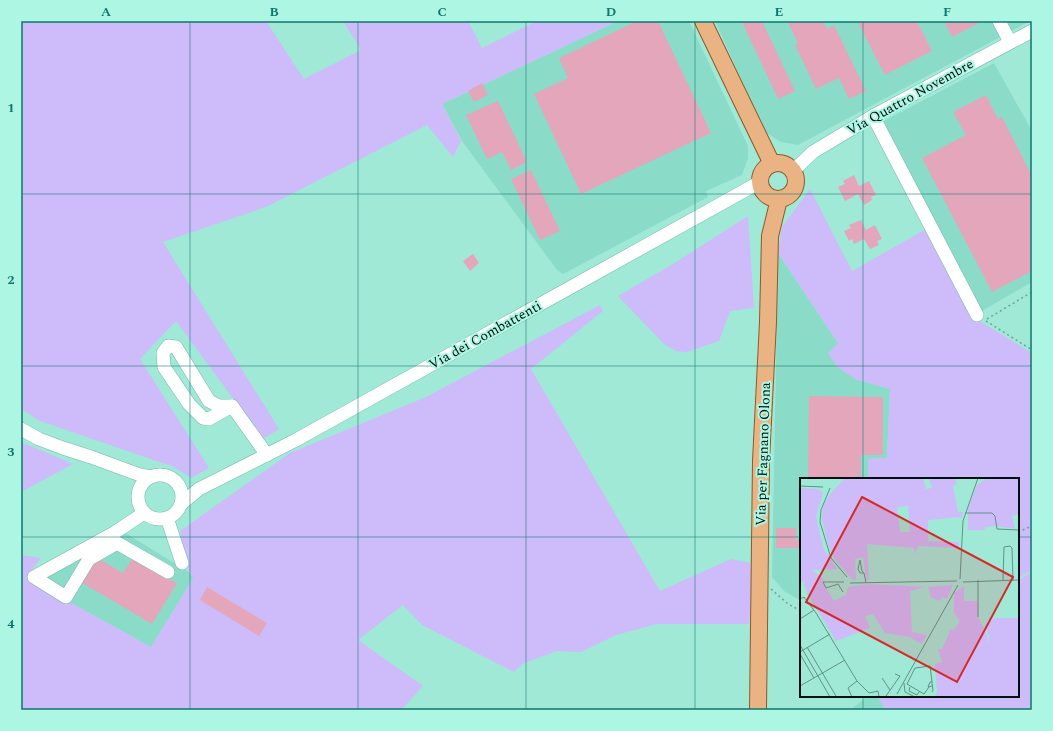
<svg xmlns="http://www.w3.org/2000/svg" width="1053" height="731" viewBox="0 0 1053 731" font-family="Spectral,serif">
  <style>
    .built { fill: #8adcc8 }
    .green { fill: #cdbbfa }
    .building { fill: #e4a6ba }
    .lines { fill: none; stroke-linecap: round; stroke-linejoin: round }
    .minor-casing { stroke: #72baa9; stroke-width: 14 }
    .major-casing { stroke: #8e5a25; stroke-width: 18 }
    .path { stroke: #6ca395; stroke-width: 1.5; stroke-dasharray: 2 3; stroke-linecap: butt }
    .minor { stroke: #fff; stroke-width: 13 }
    .major { stroke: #e9b384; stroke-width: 16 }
    .grid { fill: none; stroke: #0f766e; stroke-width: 1; stroke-opacity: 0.55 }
    .labels { text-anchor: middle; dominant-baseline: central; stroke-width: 4; stroke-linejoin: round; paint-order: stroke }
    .street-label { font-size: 14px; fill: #00120e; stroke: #adf6e4 }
    .inset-road { fill: none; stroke: #609387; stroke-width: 1 }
    .view { fill: #d62828; fill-opacity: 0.15; stroke: #d62828; stroke-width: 2 }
    .inset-edge { fill: none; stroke: #00120e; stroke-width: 2 }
    .neatline { fill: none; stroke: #0f766e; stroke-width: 1.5 }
    .grid-label { font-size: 13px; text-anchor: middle; font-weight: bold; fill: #0f766e }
  </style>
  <rect width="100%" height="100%" fill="#a0e9d7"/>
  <!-- built -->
  <g class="built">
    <polygon points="618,21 689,21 748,146 748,158 742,175 706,191 708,197 563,274 557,270 462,141 442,104"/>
    <polygon points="715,21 1030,21 798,145 781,142 765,132"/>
    <polygon points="994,63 1032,131 1032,282 982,311 880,123"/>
    <polygon points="778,253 838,343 855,379 890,389 887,458 868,459 868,479 801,479 801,601 784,591 772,577"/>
    <polygon points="119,529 189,572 194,578 151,647 31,581"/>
    <polygon points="868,696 877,696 886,710 850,710"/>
  </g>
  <!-- green -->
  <g class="green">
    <polygon points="21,21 266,21 304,79 361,50 343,21 468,21 482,48 537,21 618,21 442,104 461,141 453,157 427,125 266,207 163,242 279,429 263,439 176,321 140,359 209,468 191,478 174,467 40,421 21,409"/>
    <polygon points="810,189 852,271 928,228 975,318 1032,353 1032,570 1018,578 1018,479 868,479 868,459 887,458 890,389 855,379 837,367 828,353 838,343 778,253 782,227"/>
    <polygon points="748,216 754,308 730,311 719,341 687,352 676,351 664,344 618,296 673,264"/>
    <polygon points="600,305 603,311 531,369 660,591 731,559 750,563 753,578 749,624 657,624 616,635 581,652 557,651 522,664 514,672 422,625 403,605 358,640 423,686 401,710 23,710 21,709 21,555 41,558 26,578 151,647 193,578 189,572 180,531 290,453 426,397"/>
    <polygon points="21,442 73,464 21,492"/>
    <polygon points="1032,572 1032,710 886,710 877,696 1018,696 1018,580"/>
  </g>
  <!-- building -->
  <g class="building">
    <polygon points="637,21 658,21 711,133 581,194 534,94 568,78 559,58"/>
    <polygon points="744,21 762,21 795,91 778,99 742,22"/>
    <polygon points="787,21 823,21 827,29 834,25 866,91 849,99 839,78 816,89 795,45 798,43"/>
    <polygon points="857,21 917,21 932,51 885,75"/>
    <polygon points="944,21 980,21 981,22 952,37"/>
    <polygon points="482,83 488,95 474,102 468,91"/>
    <polygon points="986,95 998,119 1002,117 1032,176 1032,271 992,292 922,158 966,135 953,112"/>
    <polygon points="498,101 527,162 511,170 502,152 487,159 466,115"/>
    <polygon points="531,170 560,231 540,240 511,179"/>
    <polygon points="854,175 859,186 869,181 876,195 871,197 872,200 864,205 858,194 845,201 838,187 845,184 843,181"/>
    <polygon points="861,220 866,230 875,225 882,239 877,241 879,245 870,249 864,239 854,244 852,239 849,241 844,231 851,228 849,225"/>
    <polygon points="473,254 479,263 470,271 463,261"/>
    <polygon points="809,396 883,397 883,455 861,455 861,479 808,479"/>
    <polygon points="776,528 796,528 796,540 801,540 801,548 776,548"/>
    <polygon points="95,557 123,573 133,558 177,583 152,624 79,581"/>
    <polygon points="207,587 267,623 259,636 200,600"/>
  </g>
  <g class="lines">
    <!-- minor casing -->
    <g class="minor-casing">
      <g id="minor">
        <polyline points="999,21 1010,42"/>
        <polyline points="873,116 977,315"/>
        <polyline points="794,170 813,152 873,116 1032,31"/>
        <polygon points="168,346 176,347 209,401 219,406 232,406 209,419 203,418 189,404 164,367 163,353"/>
        <polyline points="232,406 267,455"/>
        <polyline points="21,429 39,439 63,448 91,457 140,475 151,477"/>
        <circle cx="160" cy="497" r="22"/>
        <polyline points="181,504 199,489 296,440 760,182"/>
        <polyline points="144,513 114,533 34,577 66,597 89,559 117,543 168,572"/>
        <polyline points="167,518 182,563"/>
      </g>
    </g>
    <!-- major casing -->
    <g class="major-casing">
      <g id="major">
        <polyline points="703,21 772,164"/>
        <circle cx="778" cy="181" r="18"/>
        <polyline points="758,710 761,461 768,322 770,236 779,199"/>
      </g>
    </g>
    <!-- path -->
    <g class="path">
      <polyline points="987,319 1032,292"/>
      <polyline points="986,321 1032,350"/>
      <polyline points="1018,532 1032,526"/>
      <polyline points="771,589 788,604 801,611"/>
    </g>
    <!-- minor -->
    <use href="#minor" class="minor"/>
    <!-- major -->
    <use href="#major" class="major"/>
  </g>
  <!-- grid -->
  <path class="grid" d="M190 21V710M358 21V710M526 21V710M695 21V710M863 21V479M21 194H1032M21 366H1032M21 537H801M1018 537H1032M863 696V710"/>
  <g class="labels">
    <!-- street labels -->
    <g class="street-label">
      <text transform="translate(910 97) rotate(-29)">Via Quattro Novembre</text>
      <text transform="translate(485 335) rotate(-29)">Via dei Combattenti</text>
      <text transform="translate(763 454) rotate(-88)">Via per Fagnano Olona</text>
    </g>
  </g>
  <!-- overview -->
  <g transform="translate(800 478)">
    <rect width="219" height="219" fill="#a0e9d7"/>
    <path d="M45 0H123L126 11 132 10 129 0H155L157 6 153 8 158 34H163L162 39 128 42V63L159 64V70L118 68 115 76 114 70 67 66 69 102H66L63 79 55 81 56 102H53L36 83 29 70 22 41 23 29 30 16ZM108 28 110 54H100L97 29ZM187 0H219V36L212 38 215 51 196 48 185 49V52H168V31L177 7ZM0 10 18 11 23 15 16 39 18 48 24 71 37 91 12 92 25 102 22 104 34 123 46 117 48 109 69 106 125 109 110 113 112 154 127 157 122 166 109 159 85 155 73 136 65 138 70 150 36 163 7 115 3 103 0 104ZM153 107 147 121 143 119 139 123 131 119 128 109ZM164 108V123H178V139L187 157 188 166 189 158 185 148 194 140H219V219H135L137 213 135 186 142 184 138 171H142L151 151 154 152 160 143 154 135V115Z" fill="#cdbbfa" fill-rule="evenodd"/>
    <path class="inset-road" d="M0 8 23 9M30 10 21 32 20 44 31 80 47 99M165 35H192L195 38 197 51 219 52M64 95H60L58 91 60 82 62 93 64 95 66 105M160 101 163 43 178 0M203 102 204 69 210 68 212 70 213 102M163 104 219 102M50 105 157 103M43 114 38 106 26 110 23 104H44M0 121 4 119 16 135 57 203 48 210 52 219M178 139V102M0 141 14 132M0 167 30 219M7 169 36 218 34 219M0 174 30 156M0 176 14 200M82 200 90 212M57 203 69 215 78 213 79 219M104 205 105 214 115 219M0 208 45 182M132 208 128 209 130 204H132V205L133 212 132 214M110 209 109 213 117 217 119 214M129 209 124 216 107 206 115 190 130 188 132 204M97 216 158 107M86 218 100 198 95 196"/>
    <path class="view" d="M62 19 213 99 157 204 6 124Z"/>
    <rect width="219" height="219" class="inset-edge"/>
  </g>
  <!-- border -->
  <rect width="1053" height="731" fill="none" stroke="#adf6e4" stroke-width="44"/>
  <rect x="22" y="22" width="1009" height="687" class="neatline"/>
  <g class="grid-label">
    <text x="106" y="16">A</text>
    <text x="274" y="16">B</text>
    <text x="442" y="16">C</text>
    <text x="611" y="16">D</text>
    <text x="779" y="16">E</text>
    <text x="947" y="16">F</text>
    <text x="11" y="112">1</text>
    <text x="11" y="284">2</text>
    <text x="11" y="456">3</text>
    <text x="11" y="628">4</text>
  </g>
</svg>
